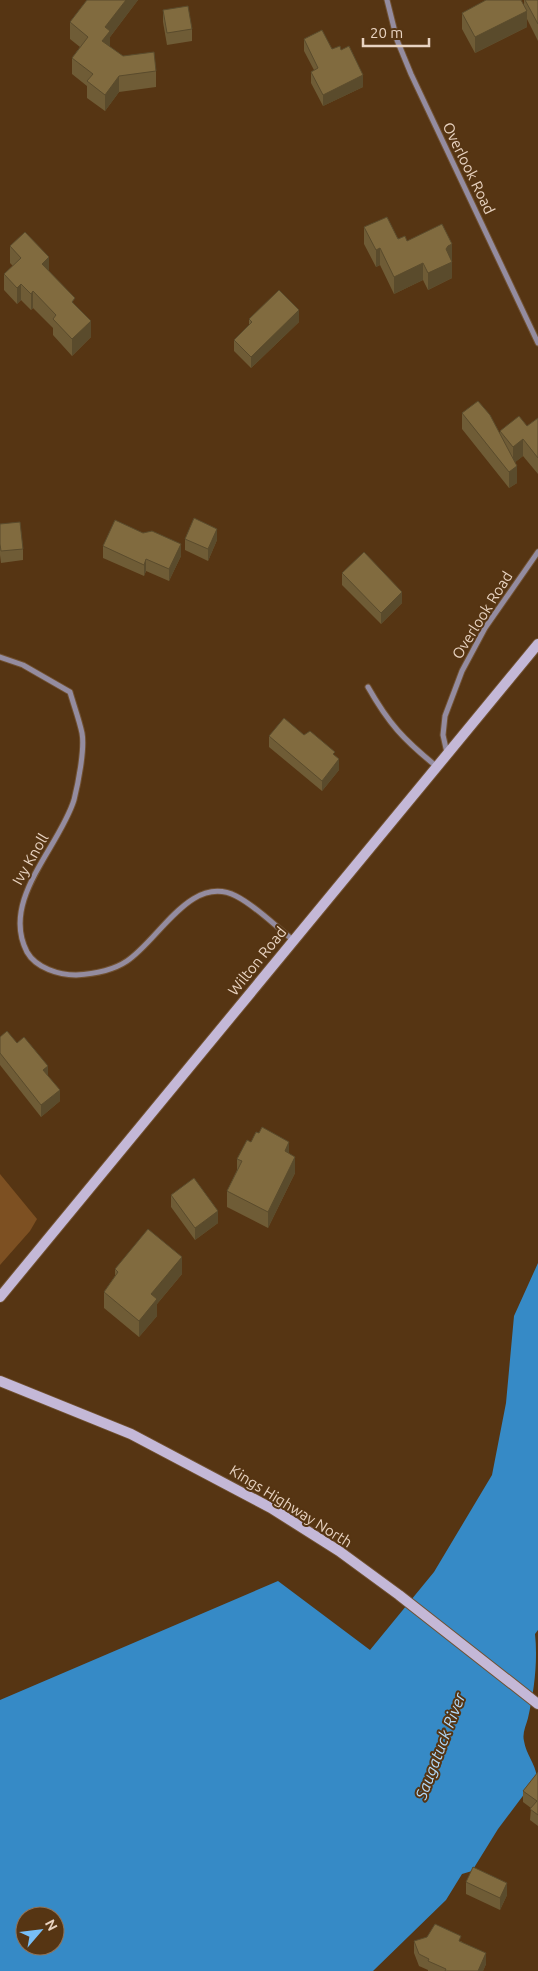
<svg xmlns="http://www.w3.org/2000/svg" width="538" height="1971" viewBox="0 0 538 1971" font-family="Ubuntu,sans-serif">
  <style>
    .green { fill: #7d5022 }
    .water { fill: #368ac6; fill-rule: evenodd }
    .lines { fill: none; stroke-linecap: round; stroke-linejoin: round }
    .street-casing { stroke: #705132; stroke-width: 7 }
    .secondary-casing { stroke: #705132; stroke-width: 12 }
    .street { stroke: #948ca0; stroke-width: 5 }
    .secondary { stroke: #c4b8d7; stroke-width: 10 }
    .wall { fill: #6f5c36 }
    .shaded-wall { fill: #5a4b2c }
    .building { fill: #816b3f; stroke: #5a4b2c }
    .labels { text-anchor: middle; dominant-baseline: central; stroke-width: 4; stroke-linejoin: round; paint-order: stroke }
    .street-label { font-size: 15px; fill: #e8d3c1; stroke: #563513 }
    .water-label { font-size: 16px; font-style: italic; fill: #b2d9f9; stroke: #563513 }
  </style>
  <rect width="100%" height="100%" fill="#563513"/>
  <!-- green -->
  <polygon class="green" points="0,1174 37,1219 30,1231 0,1265"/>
  <!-- water -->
  <path class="water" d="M538 1263V1630L535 1634C538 1661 534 1692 528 1718 526 1726 522 1733 524 1741 526 1754 535 1763 537 1777L498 1829 472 1871 462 1874 446 1900 373 1971H0V1700L278 1581 370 1650 434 1572 492 1475 506 1403 514 1316ZM25 1916H55V1946H25Z"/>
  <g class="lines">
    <!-- street casing -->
    <g class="street-casing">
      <g id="street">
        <polyline points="387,0 397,40 411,74 538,343"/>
        <path d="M0 657 23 665 70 692C74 706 79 719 82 733 85 749 78 784 74 800 59 848 0 900 27 952 36 968 59 975 76 975 94 974 112 971 127 961 159 940 191 873 236 896 256 906 275 926 293 940"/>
        <path d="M368 687C389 724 403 739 436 766"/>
        <polyline points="447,753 443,735 445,716 462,671 485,628 538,552"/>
      </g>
    </g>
    <!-- secondary casing -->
    <g class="secondary-casing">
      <g id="secondary">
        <polyline points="0,1297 538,644"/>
        <polyline points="0,1381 131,1434 271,1508 339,1551 399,1595 538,1704"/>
      </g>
    </g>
    <!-- street -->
    <use href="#street" class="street"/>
    <!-- secondary -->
    <use href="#secondary" class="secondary"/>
  </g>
  <!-- wall -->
  <g class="wall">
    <polygon points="87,0 138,0 110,37 110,47 123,56 156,71 156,87 119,92 105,111 87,98 87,86 72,74 72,58 80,47 70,39 70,22"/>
    <polygon points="524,0 538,0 538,41 527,19 527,27 475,53 462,29 462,13 524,5"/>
    <polygon points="163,10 192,29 192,41 167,45 163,22"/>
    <polygon points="304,39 332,49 341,50 363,87 323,106 311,83 311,72 314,70 304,51"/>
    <polygon points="364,227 407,241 452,261 452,278 428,290 423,280 394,294 380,265 376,267 364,244"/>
    <polygon points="10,246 49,271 75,305 91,337 72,356 53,335 53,328 33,308 31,310 21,300 17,304 4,290 4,274 13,266 10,263"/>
    <polygon points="249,319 299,322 251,368 234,351 234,340 249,325"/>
    <polygon points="462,413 500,434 500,431 527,426 538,418 538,474 523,456 515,462 517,483 509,488 462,429"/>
    <polygon points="0,524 23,549 23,560 1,563 0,555"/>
    <polygon points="185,539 217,540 208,561 185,550"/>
    <polygon points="103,546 181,556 169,581 146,571 144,576 103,558"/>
    <polygon points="342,573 402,603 381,624 342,585"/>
    <polygon points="304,735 339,770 322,791 269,747 269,736"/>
    <polygon points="0,1037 48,1076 60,1101 41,1117 0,1065"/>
    <polygon points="251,1142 289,1154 295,1173 268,1228 227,1207 227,1191 237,1170 237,1159"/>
    <polygon points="171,1195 218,1223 195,1240 171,1207"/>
    <polygon points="115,1269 182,1274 157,1304 157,1316 139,1337 104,1308 104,1292 115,1276"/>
    <polygon points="538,1772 538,1826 530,1820 531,1808 523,1802 523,1791"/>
    <polygon points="466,1882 507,1895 500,1910 466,1894"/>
    <polygon points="414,1941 461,1941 486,1964 483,1971 428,1971 428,1970 419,1966 414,1953"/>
  </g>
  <!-- shaded-wall -->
  <g class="shaded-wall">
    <polygon points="126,0 138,0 110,37 110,47 102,41 105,27"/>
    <polygon points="527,11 527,27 475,53 475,37"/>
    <polygon points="363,75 363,87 323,106 323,95"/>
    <polygon points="119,76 119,92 105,111 105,95"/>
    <polygon points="452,244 452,278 428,290 428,273 448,246"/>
    <polygon points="380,248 380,265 376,267 376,250"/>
    <polygon points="49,257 49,274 42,264"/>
    <polygon points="423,263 423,280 394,294 394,277"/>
    <polygon points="21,284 21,300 17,304 17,288"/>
    <polygon points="33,291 33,308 31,310 31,294"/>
    <polygon points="299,310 299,322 251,368 251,357"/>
    <polygon points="91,321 91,337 72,356 72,339"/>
    <polygon points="523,439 523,456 513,464 513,447"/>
    <polygon points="517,466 517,483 509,488 509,472"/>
    <polygon points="217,529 217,540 208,561 208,549"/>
    <polygon points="181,544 181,556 169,581 169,569"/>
    <polygon points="146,559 146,571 144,576 144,565"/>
    <polygon points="402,592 402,603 381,624 381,613"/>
    <polygon points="339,759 339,770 322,791 322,781"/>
    <polygon points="48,1066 48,1077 43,1070"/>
    <polygon points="60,1090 60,1101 41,1117 41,1105"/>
    <polygon points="289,1142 289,1158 285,1151"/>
    <polygon points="295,1157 295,1173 268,1228 268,1212"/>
    <polygon points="218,1211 218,1223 195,1240 195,1228"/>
    <polygon points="182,1257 182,1274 157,1304 157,1316 139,1337 139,1321 151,1294"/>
    <polygon points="507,1883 507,1895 500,1910 500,1898"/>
    <polygon points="486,1953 486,1964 483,1971 478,1971"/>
  </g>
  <!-- building -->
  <g class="building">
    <polygon points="87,0 126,0 105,27 110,31 102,41 123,56 154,52 156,71 119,76 105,95 87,81 93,74 72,58 88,37 70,22"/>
    <polygon points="486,0 521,0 527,11 475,37 462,13"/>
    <polygon points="525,0 538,0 538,24"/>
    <polygon points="188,6 192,29 167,33 163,10"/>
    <polygon points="322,30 332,49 340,46 341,50 349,46 363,75 323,95 311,72 318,68 304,39"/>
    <polygon points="387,217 398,239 405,236 407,241 442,224 452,244 448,246 446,249 452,262 428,273 423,263 394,277 380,248 376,250 364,227"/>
    <polygon points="25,232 49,257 42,264 75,298 72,302 91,321 72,339 53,319 56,315 33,291 31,294 21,284 17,288 4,274 21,258 10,246"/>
    <polygon points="279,290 299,310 251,357 234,340 252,322 249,319"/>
    <polygon points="478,401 490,415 517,466 509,472 462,413"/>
    <polygon points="519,416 527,426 538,418 538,458 523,439 513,447 500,431"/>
    <polygon points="194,518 217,529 208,549 185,539"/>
    <polygon points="115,520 143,533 152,531 181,544 169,569 146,559 144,565 103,546"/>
    <polygon points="20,522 23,549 1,551 0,544 0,524"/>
    <polygon points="364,552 402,592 381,613 342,573"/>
    <polygon points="284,718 304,735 310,731 335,752 333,754 339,759 322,781 269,736"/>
    <polygon points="7,1031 17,1043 24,1037 48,1066 43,1070 60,1090 41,1105 0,1053 0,1037"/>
    <polygon points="262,1127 289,1142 285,1151 295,1157 268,1212 227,1191 242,1161 237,1159 247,1140 251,1142 256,1132 259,1133"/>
    <polygon points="194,1178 218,1211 195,1228 171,1195"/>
    <polygon points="148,1229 182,1257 151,1294 157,1299 139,1321 104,1292 118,1272 115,1269"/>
    <polygon points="538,1772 538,1815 530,1809 537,1801 523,1791"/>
    <polygon points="473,1867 507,1883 500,1898 466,1882"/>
    <polygon points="435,1924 461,1936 459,1941 486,1953 478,1971 445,1971 446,1969 428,1961 429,1959 419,1954 414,1941 427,1937"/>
  </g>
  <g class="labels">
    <!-- street labels -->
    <g class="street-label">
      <text transform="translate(469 168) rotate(64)">Overlook Road</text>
      <text transform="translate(482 615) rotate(-58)">Overlook Road</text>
      <text transform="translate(30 859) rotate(-60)">Ivy Knoll</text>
      <text transform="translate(257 961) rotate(-51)">Wilton Road</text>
      <text transform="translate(291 1506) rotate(32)">Kings Highway North</text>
    </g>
    <!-- water labels -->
    <g class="water-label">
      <text transform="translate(440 1746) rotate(-69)">Saugatuck River</text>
    </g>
  </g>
  <!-- north arrow -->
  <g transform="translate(40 1931) rotate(62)"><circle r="24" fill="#563513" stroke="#907459"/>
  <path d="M0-4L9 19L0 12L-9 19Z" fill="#78bff7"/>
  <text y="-8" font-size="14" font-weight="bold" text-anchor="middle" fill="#e8d3c1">N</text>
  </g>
  <!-- scale -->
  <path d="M363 38v8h66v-8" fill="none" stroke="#e8d3c1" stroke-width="2.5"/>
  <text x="370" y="38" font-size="15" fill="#e8d3c1" stroke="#563513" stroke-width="4" paint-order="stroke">20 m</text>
</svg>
